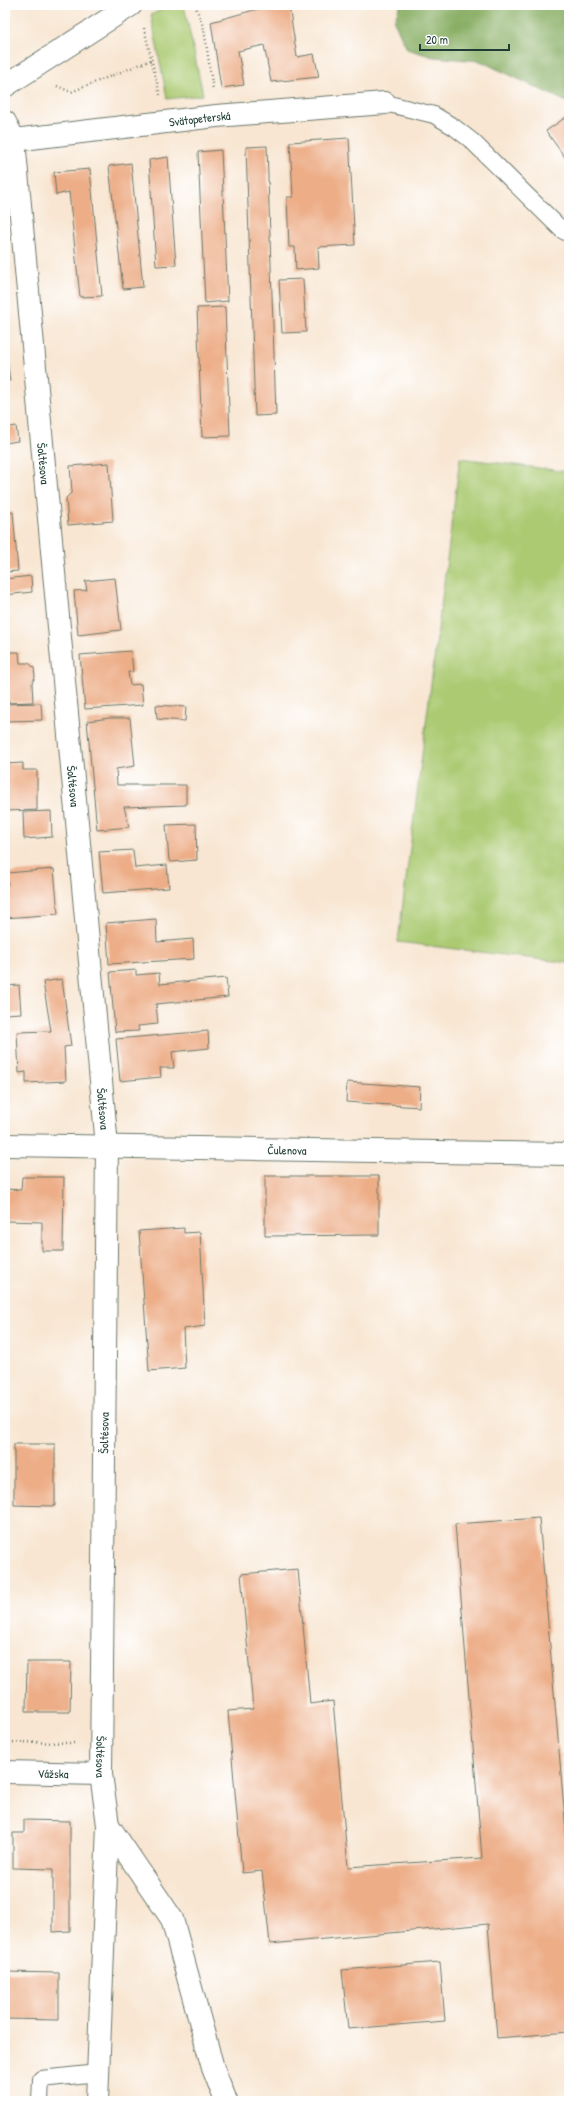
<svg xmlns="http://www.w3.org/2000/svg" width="574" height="2106" viewBox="0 0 574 2106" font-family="'Patrick Hand',sans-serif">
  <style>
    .green { fill: #abca72; stroke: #658453 }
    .forest { fill: #88ae64; stroke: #54764c }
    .building { fill: #edad87 }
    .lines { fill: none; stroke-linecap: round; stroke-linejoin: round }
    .service-casing { stroke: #6b786b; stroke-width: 18 }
    .minor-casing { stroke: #6b786b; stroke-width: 24 }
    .path { stroke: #6b786b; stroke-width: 2.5; stroke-dasharray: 1 3; stroke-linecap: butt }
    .service { stroke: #fff; stroke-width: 16 }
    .minor { stroke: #fff; stroke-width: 22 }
    .labels { text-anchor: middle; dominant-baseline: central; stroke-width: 3; stroke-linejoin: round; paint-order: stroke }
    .street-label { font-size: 12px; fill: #1f3d34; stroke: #fff }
  </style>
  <rect width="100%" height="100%" fill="#fff"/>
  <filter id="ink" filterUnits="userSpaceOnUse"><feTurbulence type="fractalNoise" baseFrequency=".025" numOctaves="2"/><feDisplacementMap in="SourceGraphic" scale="8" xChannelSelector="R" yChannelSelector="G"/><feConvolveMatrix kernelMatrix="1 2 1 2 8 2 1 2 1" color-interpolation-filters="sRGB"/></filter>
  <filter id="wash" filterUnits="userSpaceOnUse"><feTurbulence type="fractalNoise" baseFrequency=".012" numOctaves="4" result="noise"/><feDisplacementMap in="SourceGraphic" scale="16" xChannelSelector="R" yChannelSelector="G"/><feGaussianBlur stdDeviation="0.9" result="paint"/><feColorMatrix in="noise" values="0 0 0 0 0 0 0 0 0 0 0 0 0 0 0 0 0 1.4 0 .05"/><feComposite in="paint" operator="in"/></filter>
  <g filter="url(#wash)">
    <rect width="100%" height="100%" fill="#f8e6d2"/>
    <!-- green -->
    <g class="green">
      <polygon points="170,5 184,5 203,95 167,99 151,15"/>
      <polygon points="460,458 569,472 569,963 398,942"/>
    </g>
    <!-- forest -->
    <polygon class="forest" points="400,5 569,5 569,103 480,61 433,57 407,49 394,21"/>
    <g id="blocks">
      <!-- building -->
      <g class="building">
        <polygon points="272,5 289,5 297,57 314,54 319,77 271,82 264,45 238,51 244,85 221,88 211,22"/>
        <polygon points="569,115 569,163 546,131"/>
        <polygon points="349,138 355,245 318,247 319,268 296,270 295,247 289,247 287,197 293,197 290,142"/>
        <polygon points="267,146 276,415 255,416 246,147"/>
        <polygon points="221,150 228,301 205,303 198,152"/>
        <polygon points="168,157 176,265 156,266 149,160"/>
        <polygon points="131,163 143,287 123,289 109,166"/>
        <polygon points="90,169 102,296 80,297 69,192 56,195 54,172"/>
        <polygon points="303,279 306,332 282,333 279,280"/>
        <polygon points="225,307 230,436 202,437 197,308"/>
        <polygon points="5,345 10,381 5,381"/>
        <polygon points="16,426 18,441 5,443 5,428"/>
        <polygon points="109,463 113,521 68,525 66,498 72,492 70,466"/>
        <polygon points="13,512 18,571 5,572 5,513"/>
        <polygon points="31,576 32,592 5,595 5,579"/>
        <polygon points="115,578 121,630 78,635 74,591 87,590 85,581"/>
        <polygon points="131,651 133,672 128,672 130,685 141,684 143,705 85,709 80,655"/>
        <polygon points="5,652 19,652 20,663 29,663 34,668 35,677 32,683 33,702 5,703"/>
        <polygon points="41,703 42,720 6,721 5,704"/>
        <polygon points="156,705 186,707 185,721 157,719"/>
        <polygon points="110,718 130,718 135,766 116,769 117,785 186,785 186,805 124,807 129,827 97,830 87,721"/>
        <polygon points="23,763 23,770 37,770 37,810 5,811 5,764"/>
        <polygon points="51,811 52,837 24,839 23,812"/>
        <polygon points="196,824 197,860 172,862 169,860 166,825"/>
        <polygon points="133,850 135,868 167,865 169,888 103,893 99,852"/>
        <polygon points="54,869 58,914 5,918 5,885 8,885 7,873"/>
        <polygon points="156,919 157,942 193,939 194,959 109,964 106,923"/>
        <polygon points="136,970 136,975 159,973 160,984 226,978 228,997 156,1004 158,1024 138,1026 139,1031 115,1032 110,972"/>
        <polygon points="62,979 71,1046 64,1047 66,1081 26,1083 26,1072 19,1073 17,1032 51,1031 43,982"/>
        <polygon points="19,985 21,1013 5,1014 5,986"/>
        <polygon points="208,1031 209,1048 172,1052 174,1068 160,1068 161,1077 120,1081 116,1039"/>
        <polygon points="5,1062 6,1062 7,1084 5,1084"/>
        <polygon points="347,1082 420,1087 419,1107 346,1102"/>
        <polygon points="265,1176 379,1176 379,1235 265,1236"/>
        <polygon points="22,1177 64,1177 63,1251 42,1251 42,1222 6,1221 6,1189 21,1190"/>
        <polygon points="184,1228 184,1233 200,1232 205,1326 183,1329 185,1368 149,1371 139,1231"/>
        <polygon points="14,1444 55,1444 55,1506 14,1505"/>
        <polygon points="539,1518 569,1867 569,2032 497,2038 488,1924 270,1944 262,1871 242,1873 228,1711 253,1709 241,1574 298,1569 310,1704 333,1701 348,1867 482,1858 455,1524"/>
        <polygon points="27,1662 71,1662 70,1712 26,1712"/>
        <polygon points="24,1820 70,1821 70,1931 53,1932 53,1869 13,1868 13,1833 24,1833"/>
        <polygon points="440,1962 445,2021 348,2029 342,1970"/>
        <polygon points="5,1972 59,1973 59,2020 5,2019"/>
      </g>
    </g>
  </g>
  <g filter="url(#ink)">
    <use href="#blocks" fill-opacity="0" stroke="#6b786b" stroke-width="1"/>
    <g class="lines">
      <!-- service casing -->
      <g class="service-casing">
        <g id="service">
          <polyline points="385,103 434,115 454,127 472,141 562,230 569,234"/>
          <polyline points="40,2101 41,2079 98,2073"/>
        </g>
      </g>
      <!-- minor casing -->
      <g class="minor-casing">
        <g id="minor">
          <polyline points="5,86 131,5"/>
          <path id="s1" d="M5 122 14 140 107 1146 101 1774 108 1825 97 2101"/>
          <path id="s2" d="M14 140 216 116 385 103"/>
          <path id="s3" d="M5 1145 569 1154"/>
          <path id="s4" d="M5 1772 101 1774"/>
          <polyline points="108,1825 172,1919 213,2068 226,2101"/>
        </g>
      </g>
      <!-- path -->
      <g class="path">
        <polyline points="195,5 204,29 213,90"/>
        <polyline points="144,28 160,95"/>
        <polyline points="57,86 71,92 151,60"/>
        <polyline points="5,1742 74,1743"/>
      </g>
      <!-- service -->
      <use href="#service" class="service"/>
      <!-- minor -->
      <use href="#minor" class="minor"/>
    </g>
  </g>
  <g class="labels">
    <!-- street labels -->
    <g class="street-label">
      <text stroke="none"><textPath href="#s2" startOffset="187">Svätopeterská</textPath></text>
      <text stroke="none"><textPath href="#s1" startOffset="345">Šoltésova</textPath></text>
      <text stroke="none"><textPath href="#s1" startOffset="669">Šoltésova</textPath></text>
      <text stroke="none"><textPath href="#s1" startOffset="993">Šoltésova</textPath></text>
      <text stroke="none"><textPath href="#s3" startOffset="282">Čulenova</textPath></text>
      <text transform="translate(104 1433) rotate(-89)">Šoltésova</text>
      <text stroke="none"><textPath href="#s1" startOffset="1641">Šoltésova</textPath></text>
      <text stroke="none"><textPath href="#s4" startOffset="48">Vážska</textPath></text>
    </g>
  </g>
  <!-- margin -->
  <rect width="574" height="2106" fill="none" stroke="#fff" stroke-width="20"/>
  <!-- scale -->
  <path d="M420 44v6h89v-6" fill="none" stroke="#1f3d34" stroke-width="2"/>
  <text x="426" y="44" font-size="12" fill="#1f3d34" stroke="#ffffff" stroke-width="3" paint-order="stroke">20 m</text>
</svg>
